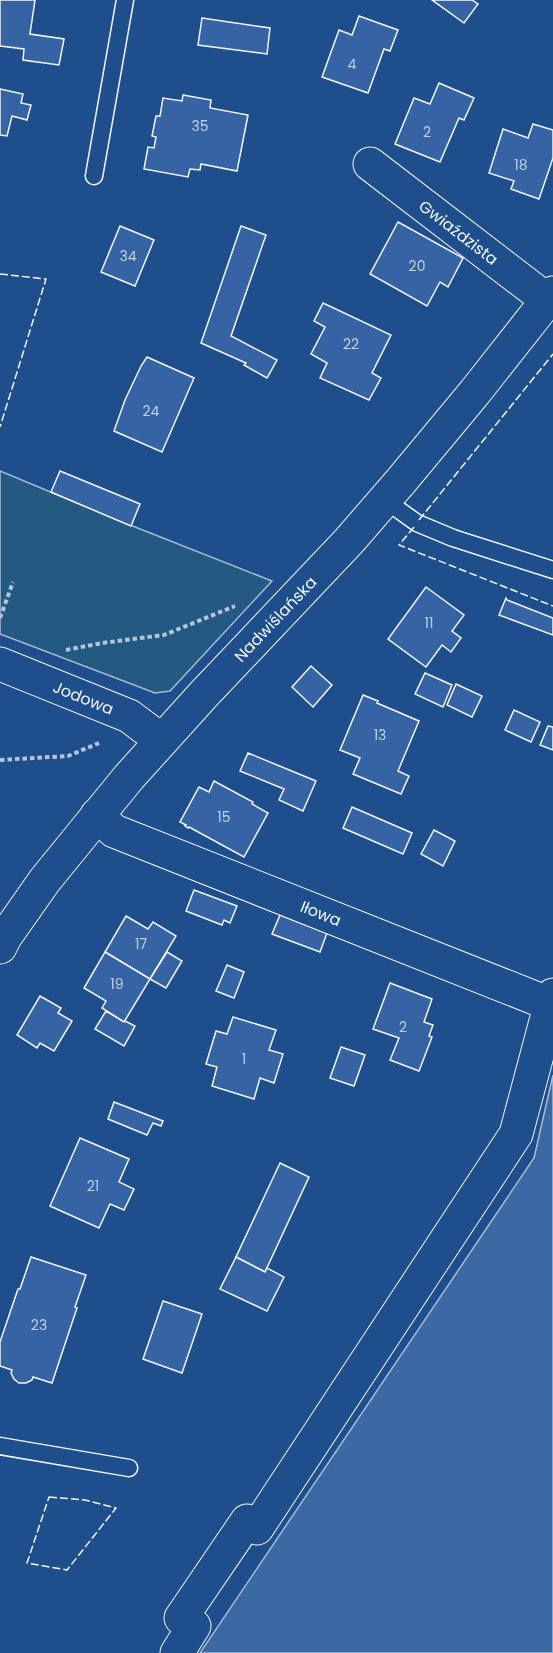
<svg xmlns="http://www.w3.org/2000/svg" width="553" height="1653" viewBox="0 0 553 1653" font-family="Poppins,sans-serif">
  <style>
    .green { fill: #245a82; stroke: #a8bbd7; stroke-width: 1.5 }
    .water { fill: #3b69a3; stroke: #a8bbd7; stroke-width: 1.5 }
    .building { fill: #3563a3; stroke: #f2f6ff; stroke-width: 1.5 }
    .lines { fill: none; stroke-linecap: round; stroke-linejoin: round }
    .lane-casing { stroke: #f2f6ff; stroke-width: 19 }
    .street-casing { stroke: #f2f6ff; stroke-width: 35 }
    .secondary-casing { stroke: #f2f6ff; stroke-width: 35 }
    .path { stroke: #b3c4dc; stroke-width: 4; stroke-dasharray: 4.5 3; stroke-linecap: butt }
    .lane { stroke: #1f4e8c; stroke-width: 16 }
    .street { stroke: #1f4e8c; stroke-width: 33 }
    .secondary { stroke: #1f4e8c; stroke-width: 33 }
    .fence { stroke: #f2f6ff; stroke-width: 1.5; stroke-dasharray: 8 3; stroke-linecap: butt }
    .labels { text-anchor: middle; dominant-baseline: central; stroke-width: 4.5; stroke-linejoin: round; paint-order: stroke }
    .number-label { font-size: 14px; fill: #c3d1e8 }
    .street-label { font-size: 16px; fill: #f2f6ff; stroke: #1f4e8c }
  </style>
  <rect width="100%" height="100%" fill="#1f4e8c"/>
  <!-- green -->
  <polygon class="green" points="0,471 130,525 272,581 170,691 155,693 0,634"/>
  <!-- water -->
  <polygon class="water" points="553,1075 553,1653 200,1653 534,1158"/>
  <!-- building -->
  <g class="building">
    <polygon points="0,0 35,0 30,34 64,39 59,65 23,60 24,49 0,46"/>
    <polygon points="432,0 472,0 478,4 464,23"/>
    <polygon points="359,16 398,30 390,51 384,49 368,93 322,77 339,30 352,35"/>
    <polygon points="202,18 270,28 267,54 198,45"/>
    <polygon points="439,83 474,98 464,120 459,118 440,162 395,144 414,98 430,104"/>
    <polygon points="0,89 23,94 21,103 31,105 27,120 12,116 7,136 0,135"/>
    <polygon points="183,95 211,100 210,108 248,115 237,171 201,164 200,170 190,169 188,177 144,169 148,147 154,148 156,137 152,136 156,116 160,116 163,98 182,101"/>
    <polygon points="533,124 553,130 553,158 539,199 511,189 514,181 489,173 503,129 528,138"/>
    <polygon points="398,222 463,258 448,287 440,282 427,306 370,274"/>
    <polygon points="120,226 154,240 135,286 101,272"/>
    <polygon points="241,226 266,235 231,336 277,360 267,378 244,365 246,363 201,343"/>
    <polygon points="323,303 391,335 372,373 381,378 369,400 320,378 327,363 311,354 325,327 314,321"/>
    <polygon points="147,357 194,378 162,452 114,431 125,400 141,366"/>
    <polygon points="60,471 140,504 131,526 51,492"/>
    <polygon points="426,587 464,615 452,631 461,638 451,652 442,645 426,667 388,639"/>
    <polygon points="506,598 507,600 553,618 553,635 499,615"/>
    <polygon points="311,666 332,685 313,707 292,687"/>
    <polygon points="425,673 452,685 443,707 415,694"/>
    <polygon points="456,684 482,696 472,717 447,705"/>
    <polygon points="363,695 378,701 377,703 419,721 398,771 409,776 401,794 353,774 360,758 340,750"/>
    <polygon points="514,710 540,722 531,742 505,730"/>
    <polygon points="548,726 553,727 553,750 540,745"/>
    <polygon points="248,753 316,781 303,811 279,800 284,789 240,771"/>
    <polygon points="214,781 253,802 252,804 268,813 244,857 189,827 188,828 185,826 186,825 180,822 199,787 209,792"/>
    <polygon points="352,807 412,833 403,854 343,828"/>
    <polygon points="434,830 455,841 443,866 421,854"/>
    <polygon points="194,890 237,906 230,923 224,920 222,925 186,911"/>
    <polygon points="280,915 327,933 320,952 272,934"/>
    <polygon points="126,916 148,929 153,922 176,936 150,979 105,952"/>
    <polygon points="105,952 150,979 124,1022 102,1008 106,1001 84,988"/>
    <polygon points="167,952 182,961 166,988 150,979"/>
    <polygon points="227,965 244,972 234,998 216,991"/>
    <polygon points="390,983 432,999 424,1022 433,1025 429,1036 432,1037 419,1071 390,1060 399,1038 373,1029"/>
    <polygon points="40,996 61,1008 58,1013 72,1021 54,1051 40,1043 37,1048 17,1035"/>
    <polygon points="106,1011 124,1022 125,1021 135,1026 124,1046 95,1029"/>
    <polygon points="233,1017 276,1030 269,1050 283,1054 274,1083 260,1078 254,1099 212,1086 217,1067 206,1064 216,1031 227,1034"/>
    <polygon points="341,1047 365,1055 354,1086 330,1078"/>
    <polygon points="114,1102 163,1121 161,1126 153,1123 147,1135 108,1119"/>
    <polygon points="80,1138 129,1159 119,1182 134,1189 124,1210 110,1204 99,1228 50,1206"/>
    <polygon points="280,1163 309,1177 265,1272 236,1257"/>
    <polygon points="31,1257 86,1275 75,1307 77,1308 52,1383 33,1377 32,1380 26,1383 19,1383 14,1379 11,1373 12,1370 0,1366 0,1342 18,1289 20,1289"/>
    <polygon points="236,1257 265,1272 267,1268 284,1277 267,1311 220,1289"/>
    <polygon points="163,1301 202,1314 182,1373 143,1359"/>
  </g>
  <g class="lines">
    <!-- lane casing -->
    <g class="lane-casing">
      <g id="lane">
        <polyline points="94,176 125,0"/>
        <polyline points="385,500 417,523 453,538 553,570"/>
        <polyline points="0,1446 129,1468"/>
      </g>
    </g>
    <!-- street casing -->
    <g class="street-casing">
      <g id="street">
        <path id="s1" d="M370 164 547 300"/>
        <path id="s2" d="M0 664 129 716 161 740"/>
        <path id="s3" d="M97 815 114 831 550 1004"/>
        <polyline points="177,1653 194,1626 181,1618 247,1521 257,1528 516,1134 553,995"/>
      </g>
    </g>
    <!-- secondary casing -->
    <g class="secondary-casing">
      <g id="secondary">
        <path id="s4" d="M0 947 5 937 45 880 129 777 204 694 349 541 401 481 475 392 553 293"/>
      </g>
    </g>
    <!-- path -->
    <g class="path">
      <polyline points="0,618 13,582"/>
      <polyline points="66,650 102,643 164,635 235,606"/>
      <polyline points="0,760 68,756 99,743"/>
    </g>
    <!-- lane -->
    <use href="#lane" class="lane"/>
    <!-- street -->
    <use href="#street" class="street"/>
    <!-- secondary -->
    <use href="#secondary" class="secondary"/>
    <!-- fence -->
    <g class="fence">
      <polyline points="0,274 46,279 0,427"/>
      <polyline points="419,520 553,354"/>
      <polyline points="414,527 399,545 553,606"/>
      <polygon points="49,1497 85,1500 116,1508 67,1570 27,1563"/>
    </g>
  </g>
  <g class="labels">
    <!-- number labels -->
    <g class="number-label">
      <text x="352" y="64">4</text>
      <text x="200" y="126">35</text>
      <text x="427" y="132">2</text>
      <text x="521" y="165">18</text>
      <text x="128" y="256">34</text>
      <text x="417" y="266">20</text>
      <text x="351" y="344">22</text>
      <text x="151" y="411">24</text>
      <text x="429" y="623">11</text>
      <text x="380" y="735">13</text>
      <text x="224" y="817">15</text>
      <text x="141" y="944">17</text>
      <text x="117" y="984">19</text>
      <text x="403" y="1027">2</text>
      <text x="244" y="1059">1</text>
      <text x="93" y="1186">21</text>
      <text x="39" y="1325">23</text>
    </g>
    <!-- street labels -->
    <g class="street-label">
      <text stroke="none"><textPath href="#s1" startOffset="112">Gwiaździsta</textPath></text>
      <text stroke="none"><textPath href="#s4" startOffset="429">Nadwiślańska</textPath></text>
      <text stroke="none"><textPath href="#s2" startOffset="90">Jodowa</textPath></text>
      <text stroke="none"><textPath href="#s3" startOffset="246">Iłowa</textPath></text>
    </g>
  </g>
</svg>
